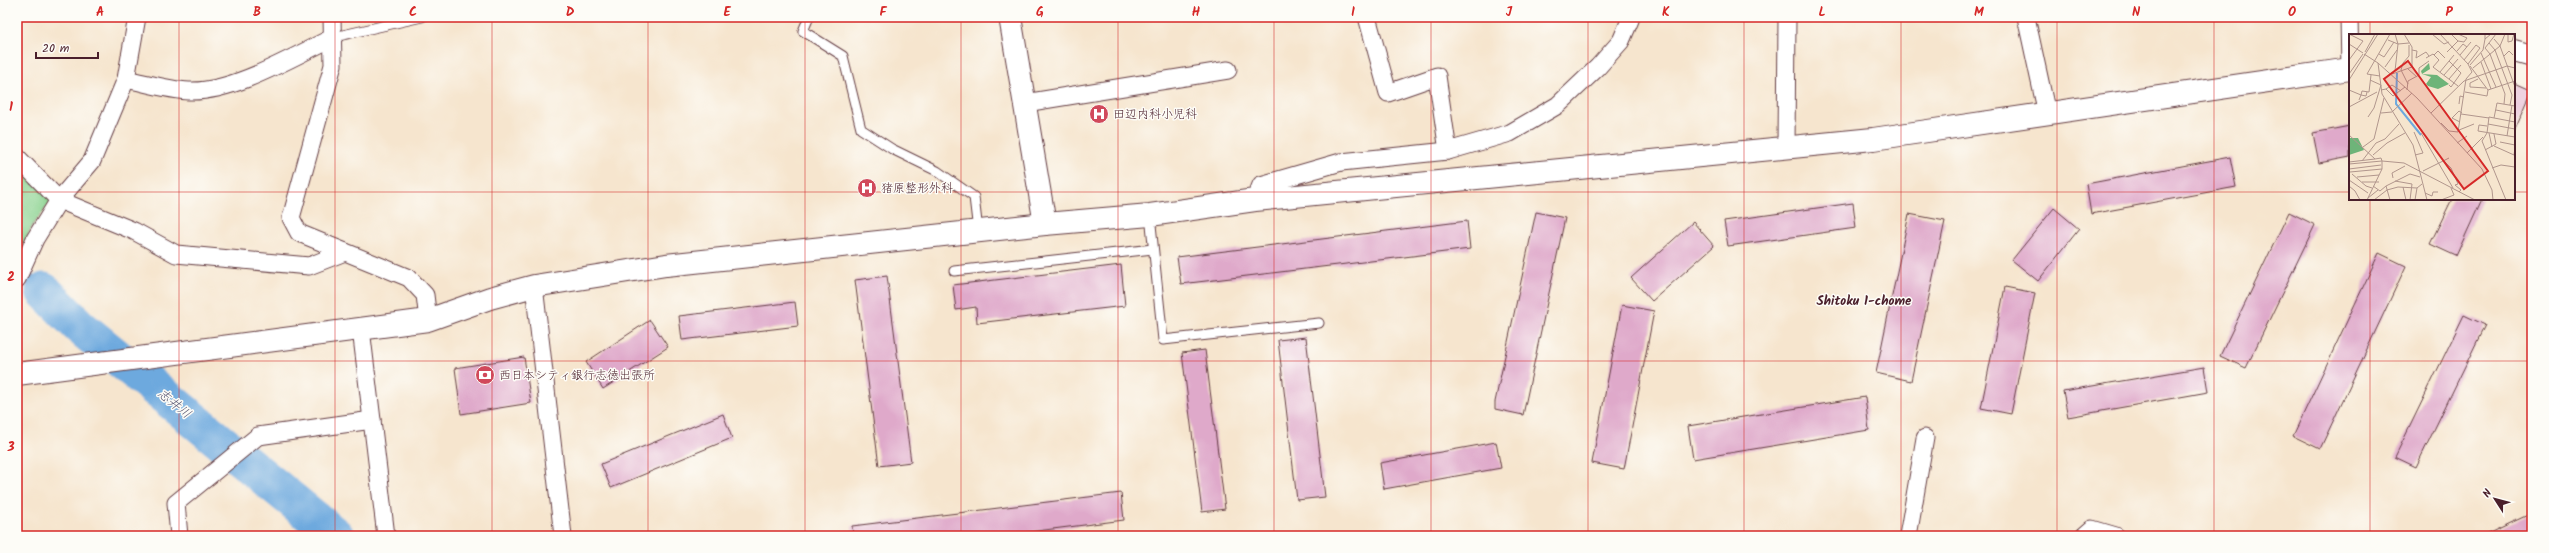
<svg xmlns="http://www.w3.org/2000/svg" width="2549" height="553" viewBox="0 0 2549 553" font-family="Kalam,'Klee One',sans-serif">
  <style>
    .green { fill: #88d28e; stroke: #69785c }
    .water { fill: #6da9de; stroke: #5c6484 }
    .lines { fill: none; stroke-linecap: round; stroke-linejoin: round }
    .river { stroke: #6da9de; stroke-width: 37 }
    .building { fill: #dfa9ca }
    .service-casing { stroke: #643d43; stroke-width: 11 }
    .minor-casing { stroke: #643d43; stroke-width: 19 }
    .tertiary-casing { stroke: #643d43; stroke-width: 24 }
    .service { stroke: #fff; stroke-width: 9 }
    .minor { stroke: #fff; stroke-width: 17 }
    .tertiary { stroke: #fff; stroke-width: 22 }
    .grid { fill: none; stroke: #d62828; stroke-width: 1; stroke-opacity: 0.55 }
    .labels { text-anchor: middle; dominant-baseline: central; stroke-width: 3; stroke-linejoin: round; paint-order: stroke }
    .poi-label { font-size: 12px; fill: #4a1f2b; stroke: #fdfcf7; text-anchor: start }
    .neighbourhood-label { font-size: 13px; font-weight: bold; fill: #4a1f2b; stroke: #fdfcf7 }
    .water-label { font-size: 13px; font-style: italic; fill: #585673; stroke: #fdfcf7 }
    .inset-river { fill: none; stroke: #6da9de; stroke-width: 2 }
    .inset-road { fill: none; stroke: #b1968d; stroke-width: 1 }
    .view { fill: #d62828; fill-opacity: 0.15; stroke: #d62828; stroke-width: 2 }
    .inset-edge { fill: none; stroke: #4a1f2b; stroke-width: 2 }
    .neatline { fill: none; stroke: #d62828; stroke-width: 1.5 }
    .grid-label { font-size: 13px; text-anchor: middle; font-weight: bold; fill: #d62828 }
  </style>
  <rect width="100%" height="100%" fill="#fdfcf7"/>
  <filter id="ink" filterUnits="userSpaceOnUse"><feTurbulence type="fractalNoise" baseFrequency=".025" numOctaves="2"/><feDisplacementMap in="SourceGraphic" scale="8" xChannelSelector="R" yChannelSelector="G"/><feConvolveMatrix kernelMatrix="1 2 1 2 8 2 1 2 1" color-interpolation-filters="sRGB"/></filter>
  <filter id="wash" filterUnits="userSpaceOnUse"><feTurbulence type="fractalNoise" baseFrequency=".012" numOctaves="4" result="noise"/><feDisplacementMap in="SourceGraphic" scale="16" xChannelSelector="R" yChannelSelector="G"/><feGaussianBlur stdDeviation="0.9" result="paint"/><feColorMatrix in="noise" values="0 0 0 0 0 0 0 0 0 0 0 0 0 0 0 0 0 1.4 0 .05"/><feComposite in="paint" operator="in"/></filter>
  <g filter="url(#wash)">
    <rect width="100%" height="100%" fill="#f6e5ce"/>
    <!-- green -->
    <polygon class="green" points="17,165 52,201 33,225 17,258"/>
    <!-- water -->
    <polygon class="water" points="17,257 17,258 80,327 17,275"/>
    <g class="lines">
      <!-- river -->
      <polyline class="river" points="44,291 80,327 336,536"/>
    </g>
    <g id="blocks">
      <!-- building -->
      <g class="building">
        <polygon points="2514,83 2532,91 2514,132"/>
        <polygon points="2350,126 2350,157 2319,163 2313,133"/>
        <polygon points="2230,157 2236,187 2091,214 2086,184"/>
        <polygon points="2452,199 2482,199 2456,256 2430,244"/>
        <polygon points="1853,203 1856,228 1728,246 1724,221"/>
        <polygon points="2054,208 2079,229 2038,281 2012,260"/>
        <polygon points="1536,212 1565,218 1523,415 1495,409 1495,402"/>
        <polygon points="2289,212 2315,225 2246,368 2220,356"/>
        <polygon points="1909,214 1945,221 1911,381 1876,373"/>
        <polygon points="1467,221 1470,249 1181,284 1177,257"/>
        <polygon points="1693,222 1714,246 1652,301 1631,278"/>
        <polygon points="2379,253 2406,266 2320,449 2293,436"/>
        <polygon points="1121,265 1125,306 977,323 976,307 956,310 953,285"/>
        <polygon points="887,276 911,462 879,466 855,280"/>
        <polygon points="2005,287 2035,293 2011,414 1981,408"/>
        <polygon points="795,302 798,326 682,340 679,316"/>
        <polygon points="1622,305 1654,311 1624,469 1592,463"/>
        <polygon points="2464,315 2485,325 2416,467 2395,457"/>
        <polygon points="650,320 668,347 603,389 586,362"/>
        <polygon points="1306,337 1325,497 1297,500 1278,340"/>
        <polygon points="1205,350 1225,509 1202,512 1182,353"/>
        <polygon points="524,357 531,403 461,414 455,368"/>
        <polygon points="2204,367 2208,392 2068,417 2063,391"/>
        <polygon points="1865,397 1869,430 1693,459 1688,426"/>
        <polygon points="723,414 732,438 611,488 601,464"/>
        <polygon points="1496,442 1501,468 1384,489 1380,463"/>
        <polygon points="1121,493 1124,520 997,536 853,536 852,526"/>
        <polygon points="2532,513 2532,536 2483,536"/>
      </g>
    </g>
  </g>
  <g filter="url(#ink)">
    <use href="#blocks" fill-opacity="0" stroke="#643d43" stroke-width="1"/>
    <g class="lines">
      <!-- service casing -->
      <g class="service-casing">
        <g id="service">
          <polyline points="809,17 803,31 843,56 861,129 892,149 937,171 974,197 978,231"/>
          <polyline points="334,37 422,17"/>
          <polyline points="1150,215 1163,340 1319,323"/>
          <polyline points="954,271 1153,249"/>
        </g>
      </g>
      <!-- minor casing -->
      <g class="minor-casing">
        <g id="minor">
          <polyline points="332,17 333,65 291,218 299,233 409,278 425,295 428,320"/>
          <polyline points="1367,17 1388,93 1437,76 1448,151"/>
          <polyline points="2026,17 2047,114"/>
          <polyline points="2349,17 2350,69"/>
          <path d="M126 79C146 83 168 90 189 91 233 93 294 56 334 37"/>
          <polyline points="1025,103 1228,70"/>
          <polyline points="1786,148 1787,17"/>
          <polyline points="17,157 59,200 134,231 176,254 309,266 345,252"/>
          <polyline points="1255,200 1261,185 1341,162 1448,151 1510,133 1558,105 1598,67 1621,41 1630,20 1628,17"/>
          <polyline points="17,279 35,239 59,200 92,161 126,79 137,17"/>
          <polyline points="534,286 563,536"/>
          <polyline points="361,329 386,536"/>
          <polyline points="179,536 176,503 258,436 372,420"/>
          <polyline points="1908,536 1925,438"/>
          <polyline points="2084,536 2092,529 2116,536"/>
        </g>
      </g>
      <!-- tertiary casing -->
      <g class="tertiary-casing">
        <g id="tertiary">
          <polyline points="1010,17 1045,224"/>
          <polyline points="2514,51 2532,56"/>
          <polyline points="17,374 428,320 490,298 534,286 666,265 1045,224 1150,215 1255,200 1873,139 2350,69"/>
        </g>
      </g>
      <!-- service -->
      <use href="#service" class="service"/>
      <!-- minor -->
      <use href="#minor" class="minor"/>
      <!-- tertiary -->
      <use href="#tertiary" class="tertiary"/>
    </g>
  </g>
  <!-- grid -->
  <path class="grid" d="M179 17V536M335 17V536M492 17V536M648 17V536M805 17V536M961 17V536M1118 17V536M1274 17V536M1431 17V536M1588 17V536M1744 17V536M1901 17V536M2057 17V536M2214 17V536M2370 17V35M17 192H2350M2514 192H2532M2370 199V536M17 361H2532"/>
  <!-- icons -->
  <defs>
    <g id="hospital-disc" transform="scale(1)"><circle r="9.5" fill="#d1495b" stroke="#fdfcf7"/><path d="M-5-5h3v3.5h4V-5h3V5h-3V1.5h-4V5h-3Z" fill="#fff"/></g>
    <g id="bank-disc" transform="scale(1)"><circle r="9.5" fill="#d1495b" stroke="#fdfcf7"/><path d="M-6-4H6V4H-6ZM0-2.3a2.3 2.3 0 1 0 0 4.6a2.3 2.3 0 1 0 0-4.6Z" fill="#fff"/></g>
  </defs>
  <g fill-rule="evenodd">
    <use href="#hospital-disc" x="1099" y="114"/>
    <use href="#hospital-disc" x="867" y="188"/>
    <use href="#bank-disc" x="485" y="375"/>
  </g>
  <g class="labels">
    <!-- poi labels -->
    <g class="poi-label">
      <text x="1113" y="114">田辺内科小児科</text>
      <text x="881" y="188">猪原整形外科</text>
      <text x="499" y="375">西日本シティ銀行志徳出張所</text>
    </g>
    <!-- neighbourhood labels -->
    <g class="neighbourhood-label">
      <text x="1864" y="301">Shitoku 1-chome</text>
    </g>
    <!-- water labels -->
    <g class="water-label">
      <text transform="translate(174 404) rotate(39)">志井川</text>
    </g>
  </g>
  <!-- overview -->
  <g transform="translate(2349 34)">
    <rect width="166" height="166" fill="#f6e5ce"/>
    <path d="M80 29 81 35 73 40 88 41 100 50 89 55 79 52 77 50 82 43 73 40 72 37ZM0 104H9L15 116 0 121Z" fill="#6eb479"/>
    <path class="inset-river" d="M48 39 47 70 72 101"/>
    <path class="inset-road" d="M0 0 14 7 0 26M83 0 95 10 100 8M91 0 119 30 123 38 117 45 109 98 100 97 92 89M109 0 118 4 115 8 109 7M136 0V5L142 0M159 0V8L163 7 165 0M145 5 151 12 166 53M39 6 49 10 60 9M140 9 146 16 163 61 161 71M0 10 14 19M136 14 141 20 156 60 155 70M136 14 147 0M63 16 68 17 67 24 77 18 80 22M108 17 114 10 118 13M16 18 26 0M98 18 109 7 102 0M132 19 147 53M15 20 29 29 33 60 64 111 78 166M30 20 35 23 45 8M85 21 89 17 96 24M111 21 122 8M155 22 160 17 164 21M77 24 84 20 90 26 84 33 109 52M115 26 127 11 131 14 119 30M100 27 112 39 102 53 100 51M132 28 142 55M29 29 68 64 133 135 143 156 144 166M121 31 134 16 136 5M121 32 139 56 166 47M36 33 48 16M124 34 151 12 156 0M59 35 68 43M46 37 49 10 46 0M91 38 105 21M0 40 14 20M43 40 63 33V13L55 0M95 41 109 25M31 42 18 40 41 0M100 45 112 31M129 45 121 49V53L137 54M0 46 29 0M59 50 52 36 54 29 60 22V11M37 55 43 51 52 57M0 56 12 61 10 66M32 56 37 55 44 62 56 53M58 56 59 47 70 41V34L80 27M18 58 17 62 12 61 13 57 20 58 22 41M116 58 138 62 139 56M110 70 111 62 115 63M0 73 28 58M147 76 166 80M32 79 43 78 63 59M82 79 115 47 158 32 166 34M112 80 140 84M19 83 25 74 32 51 21 46M145 84 148 69 166 72M111 88 103 84 110 77 113 79M139 90 166 95M138 92 130 91 129 97 166 103M110 96 125 90M65 98 74 119 66 121M72 99 104 154M140 99 143 113M0 101 26 125 32 124 33 127V135L18 166M158 102 163 71M151 108 166 111M108 109 118 102M145 112 165 121 166 114M14 113 25 105 35 64M136 116 147 110 145 100M118 119 134 103M24 121 38 109 56 99M13 127 27 109 36 105 50 90M95 127 102 134 109 150 106 151 112 156 110 158M0 128 26 125M0 130 33 127 55 129 126 166M143 134 152 131 166 133M0 135 32 131M74 137 100 124M1 138 33 135M3 140 17 152 23 154M8 143 30 141M44 144 43 139 56 132M0 146 19 159M46 147 63 150 61 166M13 148H30M0 152 6 157 11 166M24 152 31 157 37 152M54 153 57 166M76 159 83 162 84 158H89M19 164 29 156M25 166 38 156 49 153 68 154M41 166 37 152 61 140 71 143M66 166 68 154 73 150M92 166 105 161 102 154M157 166 133 107 138 99 140 83 166 88"/>
    <path class="view" d="M59 27 139 137 115 155 35 45Z"/>
    <rect width="166" height="166" class="inset-edge"/>
  </g>
  <!-- margin -->
  <rect width="2549" height="553" fill="none" stroke="#fdfcf7" stroke-width="44"/>
  <!-- north arrow -->
  <g transform="translate(2495 499) rotate(306)" stroke="#fdfcf7" stroke-width="3" paint-order="stroke">
  <path d="M0-3L7 15L0 10L-7 15Z" fill="#4a1f2b"/>
  <text y="-6" font-size="11" font-weight="bold" text-anchor="middle" fill="#4a1f2b">N</text>
  </g>
  <!-- scale -->
  <path d="M36 52v6h62v-6" fill="none" stroke="#4a1f2b" stroke-width="2"/>
  <text x="42" y="52" font-size="12" fill="#4a1f2b" stroke="#fdfcf7" stroke-width="3" paint-order="stroke">20 m</text>
  <rect x="22" y="22" width="2505" height="509" class="neatline"/>
  <g class="grid-label">
    <text x="100" y="16">A</text>
    <text x="257" y="16">B</text>
    <text x="413" y="16">C</text>
    <text x="570" y="16">D</text>
    <text x="727" y="16">E</text>
    <text x="883" y="16">F</text>
    <text x="1040" y="16">G</text>
    <text x="1196" y="16">H</text>
    <text x="1353" y="16">I</text>
    <text x="1509" y="16">J</text>
    <text x="1666" y="16">K</text>
    <text x="1822" y="16">L</text>
    <text x="1979" y="16">M</text>
    <text x="2136" y="16">N</text>
    <text x="2292" y="16">O</text>
    <text x="2449" y="16">P</text>
    <text x="11" y="111">1</text>
    <text x="11" y="281">2</text>
    <text x="11" y="451">3</text>
  </g>
</svg>
